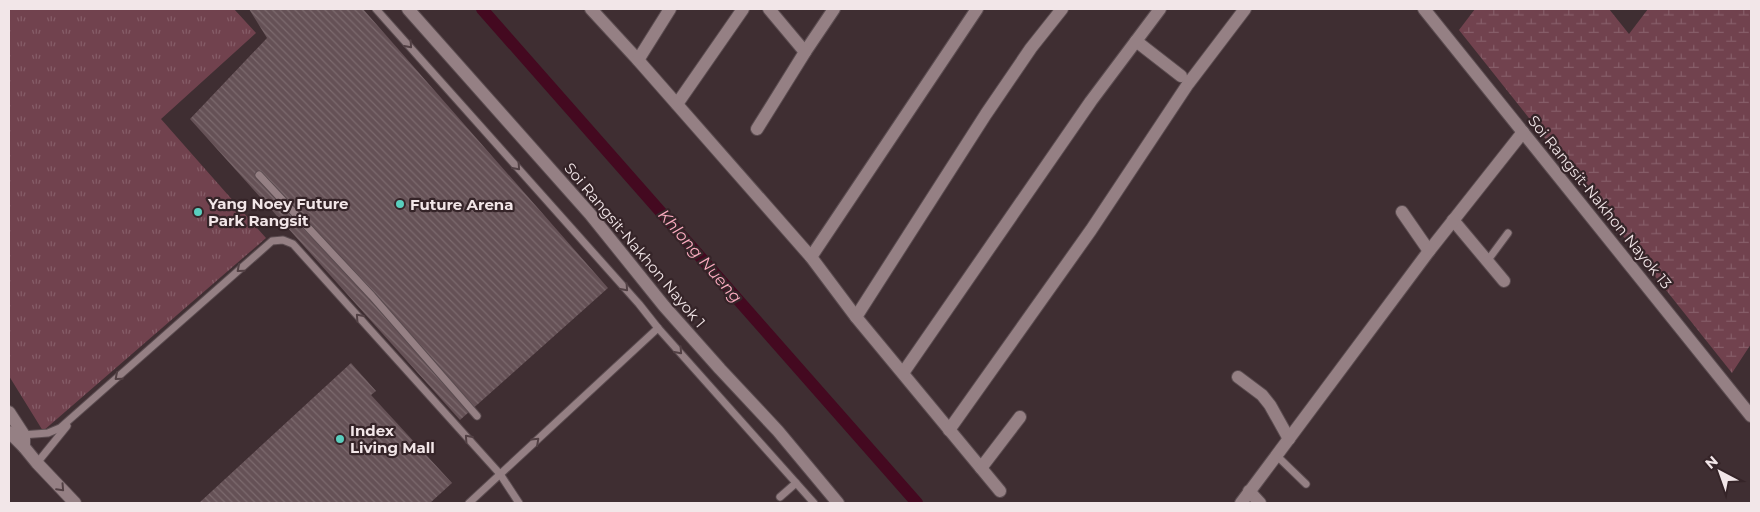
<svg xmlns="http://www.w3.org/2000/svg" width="1760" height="512" viewBox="0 0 1760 512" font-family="Montserrat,sans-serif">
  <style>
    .grass { fill: url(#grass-tufts) }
    .wetland { fill: url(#wetland-marsh) }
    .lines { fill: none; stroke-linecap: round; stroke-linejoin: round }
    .canal { stroke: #440920; stroke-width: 12 }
    .building { fill: url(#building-back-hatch) }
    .lane-casing { stroke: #5b4c50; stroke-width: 9 }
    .street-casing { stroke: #5b4c50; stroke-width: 14 }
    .lane { stroke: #958084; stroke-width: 7 }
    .street { stroke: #958084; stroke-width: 12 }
    .oneway { stroke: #524044 }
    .poi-dot { fill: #59cebe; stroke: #352428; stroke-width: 2 }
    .labels { text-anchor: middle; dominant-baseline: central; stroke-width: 4.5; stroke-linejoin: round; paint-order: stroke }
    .street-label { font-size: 15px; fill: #f2e6e8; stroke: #352428 }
    .poi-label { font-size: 15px; font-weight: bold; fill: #f2e6e8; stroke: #352428; text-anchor: start }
    .water-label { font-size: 16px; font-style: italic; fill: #fcacc0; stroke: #352428 }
  </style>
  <defs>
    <pattern id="grass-tufts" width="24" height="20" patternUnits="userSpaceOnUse" patternTransform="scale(1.25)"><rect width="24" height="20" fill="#71424e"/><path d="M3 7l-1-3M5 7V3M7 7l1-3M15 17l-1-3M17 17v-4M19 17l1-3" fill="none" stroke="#865d68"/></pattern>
    <pattern id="wetland-marsh" width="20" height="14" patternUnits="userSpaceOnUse" patternTransform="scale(1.25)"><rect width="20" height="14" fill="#71424e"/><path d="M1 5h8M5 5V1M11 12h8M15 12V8" fill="none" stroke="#865d68"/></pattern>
    <pattern id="building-back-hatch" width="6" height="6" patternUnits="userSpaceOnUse" patternTransform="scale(1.25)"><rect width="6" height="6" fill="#655156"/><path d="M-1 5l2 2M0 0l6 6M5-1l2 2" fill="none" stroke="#7c6a6e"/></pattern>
  </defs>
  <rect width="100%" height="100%" fill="#3f2e32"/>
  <!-- grass -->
  <polygon class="grass" points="9,9 234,9 256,33 161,119 266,238 43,431 9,376"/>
  <!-- wetland -->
  <polygon class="wetland" points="1475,9 1609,9 1629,34 1648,9 1751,9 1751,344 1732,373 1459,30"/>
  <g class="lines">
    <!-- canal -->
    <polyline class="canal" points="482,9 917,503"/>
  </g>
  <!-- building -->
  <g class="building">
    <polygon points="249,9 363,9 608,288 460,420 190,119 267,38"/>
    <polygon points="351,363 376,391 371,395 452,483 430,503 199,503"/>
  </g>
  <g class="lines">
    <!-- lane casing -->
    <g class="lane-casing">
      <g id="lane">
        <polyline points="376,9 639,304 658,328"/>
        <polyline points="259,175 372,296 477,416"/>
        <polyline points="1488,260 1508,233"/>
        <polyline points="22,435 48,433 60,428 272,241 283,240 293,244 500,474 519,503"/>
        <polyline points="1276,455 1306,484"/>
        <polyline points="37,463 67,426"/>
        <polyline points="780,497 796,483"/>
        <polyline points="469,503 658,328 814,503"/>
      </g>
    </g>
    <!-- street casing -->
    <g class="street-casing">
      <g id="street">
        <polyline points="408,9 590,214 664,306 720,369 778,431 838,503"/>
        <polyline points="591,9 638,60 811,257 856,317 1000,491"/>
        <polyline points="1424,9 1751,416"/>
        <polyline points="1136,41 1181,76"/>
        <polyline points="805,52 834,9"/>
        <polyline points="638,60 670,9"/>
        <polyline points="677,104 743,9"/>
        <polyline points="757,129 805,52 769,9"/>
        <polyline points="1402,212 1429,251"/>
        <polyline points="1453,220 1504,281"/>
        <polyline points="811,257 977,9"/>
        <polyline points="856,317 986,114 1031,48 1062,9"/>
        <polyline points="903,373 1091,101 1160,9"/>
        <polyline points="1238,377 1262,395 1270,405 1289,439"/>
        <polyline points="9,412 24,435 24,447"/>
        <polyline points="949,430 1091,230 1188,84 1245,9"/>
        <polyline points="9,432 24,447 37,463 75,503"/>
        <polyline points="981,468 1020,417"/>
        <polyline points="1249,491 1260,503"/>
        <polyline points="1241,503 1429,251 1523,132"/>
      </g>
    </g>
    <!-- lane -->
    <use href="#lane" class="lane"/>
    <!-- street -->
    <use href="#street" class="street"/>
  </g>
  <!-- one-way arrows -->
  <defs><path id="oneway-chevron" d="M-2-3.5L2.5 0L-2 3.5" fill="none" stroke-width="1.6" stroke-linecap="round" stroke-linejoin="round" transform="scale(1.25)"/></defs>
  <g class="oneway">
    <use href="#oneway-chevron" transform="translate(409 45) rotate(48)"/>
    <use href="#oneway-chevron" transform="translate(517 167) rotate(48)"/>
    <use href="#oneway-chevron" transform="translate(240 269) rotate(139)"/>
    <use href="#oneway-chevron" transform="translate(625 288) rotate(48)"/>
    <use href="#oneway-chevron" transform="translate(359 317) rotate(-132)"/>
    <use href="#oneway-chevron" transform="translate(679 351) rotate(48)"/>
    <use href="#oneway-chevron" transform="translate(118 377) rotate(139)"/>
    <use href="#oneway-chevron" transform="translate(468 438) rotate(-132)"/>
    <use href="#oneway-chevron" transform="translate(536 441) rotate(-43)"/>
    <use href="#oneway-chevron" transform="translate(61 488) rotate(47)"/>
  </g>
  <!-- markers -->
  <g class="poi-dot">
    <circle cx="400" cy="204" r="5"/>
    <circle cx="198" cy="212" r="5"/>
    <circle cx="340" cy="439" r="5"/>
  </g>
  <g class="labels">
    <!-- street labels -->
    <g class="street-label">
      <text transform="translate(1600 202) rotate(51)">Soi Rangsit-Nakhon Nayok 13</text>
      <text transform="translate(635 245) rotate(50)">Soi Rangsit-Nakhon Nayok 1</text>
    </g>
    <!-- poi labels -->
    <g class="poi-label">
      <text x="208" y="203">Yang Noey Future<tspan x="208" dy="17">Park Rangsit</tspan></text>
      <text x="410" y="204">Future Arena</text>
      <text x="350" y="430">Index<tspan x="350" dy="17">Living Mall</tspan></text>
    </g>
    <!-- water labels -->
    <g class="water-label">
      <text transform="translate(700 256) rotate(49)">Khlong Nueng</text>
    </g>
  </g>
  <!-- border -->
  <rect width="1760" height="512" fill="none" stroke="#f2e6e8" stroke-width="20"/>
  <!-- north arrow -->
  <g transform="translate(1720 472) rotate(319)" stroke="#352428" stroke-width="4" paint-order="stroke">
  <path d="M0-4L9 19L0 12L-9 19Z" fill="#f2e6e8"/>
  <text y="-8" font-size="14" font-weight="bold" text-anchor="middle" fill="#f2e6e8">N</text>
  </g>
</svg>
